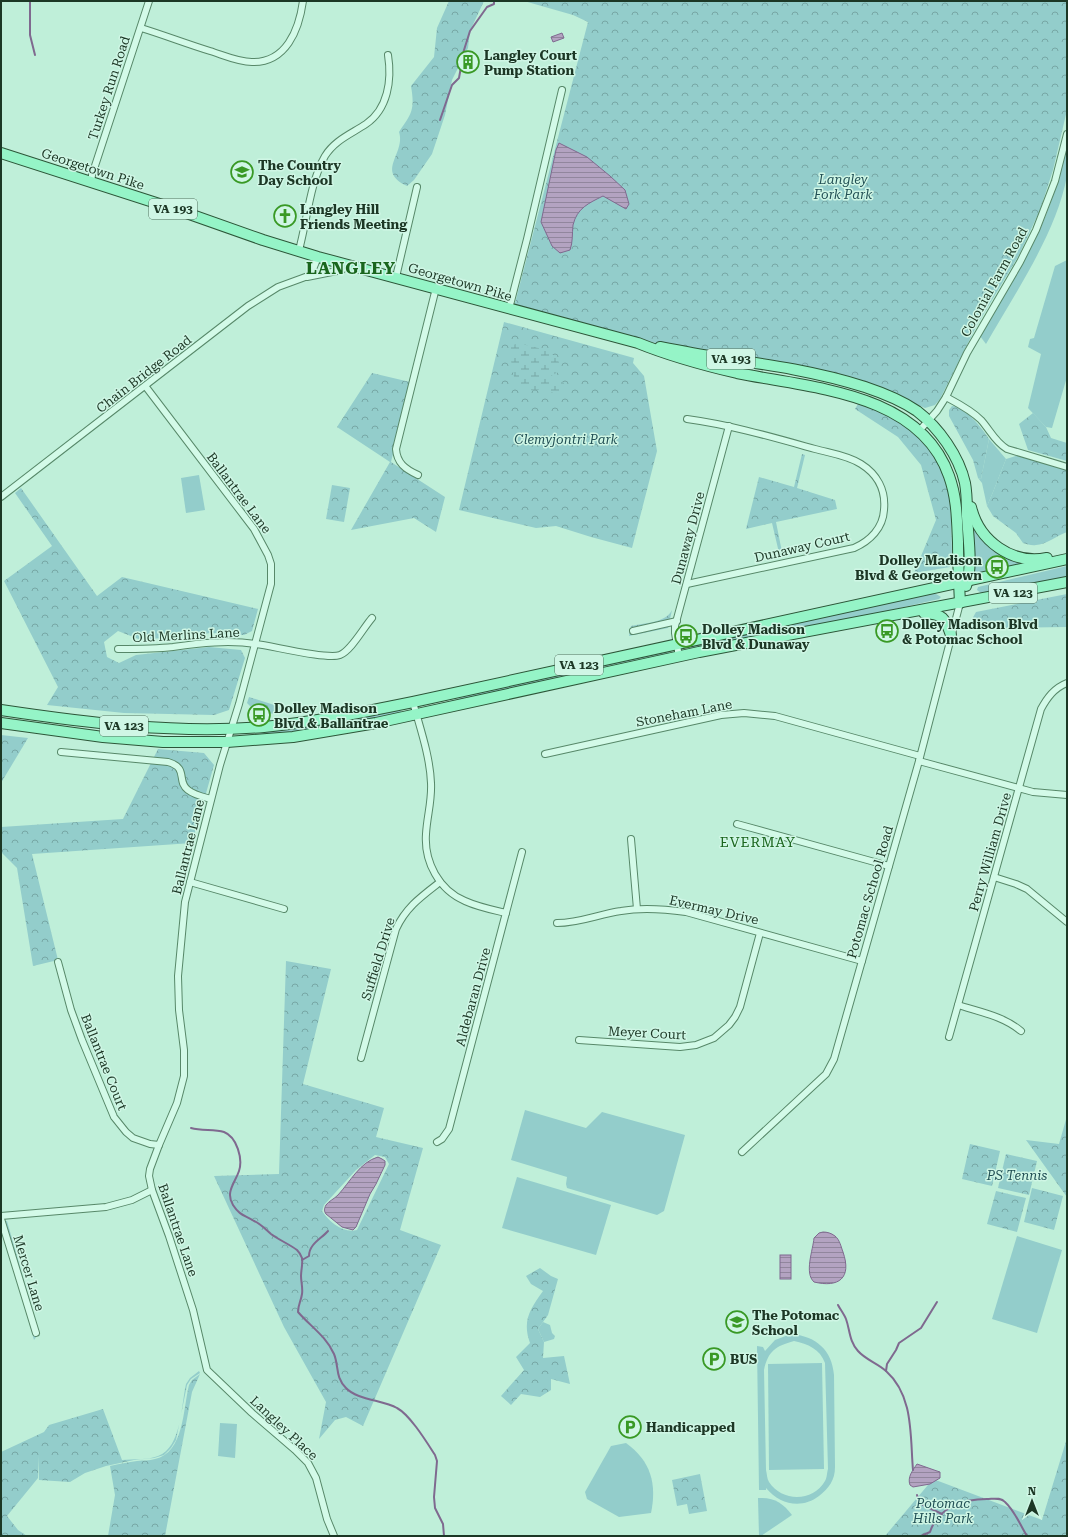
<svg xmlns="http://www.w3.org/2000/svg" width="1068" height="1537" viewBox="0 0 1068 1537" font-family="'Roboto Serif',serif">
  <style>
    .grass { fill: #93cdcb; fill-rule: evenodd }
    .forest { fill: url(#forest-crowns); fill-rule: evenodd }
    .wetland { fill: url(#wetland-marsh) }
    .water { fill: url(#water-rules); stroke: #7f698f }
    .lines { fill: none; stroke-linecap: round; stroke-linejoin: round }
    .stream { stroke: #7f698f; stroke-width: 2 }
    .street-casing { stroke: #578869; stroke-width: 8 }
    .primary-casing { stroke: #2c5638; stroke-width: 12 }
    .street { stroke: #d3fae8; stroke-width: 6 }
    .primary { stroke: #95f4c7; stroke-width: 10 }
    .labels { text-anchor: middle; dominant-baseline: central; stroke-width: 3; stroke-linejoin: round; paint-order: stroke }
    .shield { fill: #cff6e5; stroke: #52705f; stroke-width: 1 }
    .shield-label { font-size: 12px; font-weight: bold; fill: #1c3725 }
    .poi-label { font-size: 13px; font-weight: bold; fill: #1c3725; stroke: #cff6e5; text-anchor: start }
    .street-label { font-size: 13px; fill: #1c3725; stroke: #cff6e5 }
    .park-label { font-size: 13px; font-style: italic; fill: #225055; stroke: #cff6e5 }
    .neighbourhood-label { font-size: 14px; letter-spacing: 1px; fill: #1a651d; stroke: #cff6e5 }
    .district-label { font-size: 17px; font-weight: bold; letter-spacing: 1px; fill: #1a651d; stroke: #cff6e5 }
  </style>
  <defs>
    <pattern id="forest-crowns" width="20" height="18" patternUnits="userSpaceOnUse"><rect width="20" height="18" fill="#93cdcb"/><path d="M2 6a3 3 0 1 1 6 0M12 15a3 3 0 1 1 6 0" fill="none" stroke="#77a7a5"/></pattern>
    <pattern id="wetland-marsh" width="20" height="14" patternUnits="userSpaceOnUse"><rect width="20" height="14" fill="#93cdcb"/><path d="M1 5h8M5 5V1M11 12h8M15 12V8" fill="none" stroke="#77a7a5"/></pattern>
    <pattern id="water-rules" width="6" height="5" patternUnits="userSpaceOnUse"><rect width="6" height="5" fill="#b3a3c1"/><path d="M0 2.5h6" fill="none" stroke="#91869d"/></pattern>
  </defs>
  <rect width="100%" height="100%" fill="#bfefd9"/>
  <!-- grass -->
  <g class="grass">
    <path d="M1067 145C1067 155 1068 166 1067 176 1056 234 1015 293 986 344L980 336C998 304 1019 272 1036 238 1050 209 1060 177 1067 145Z"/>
    <polygon points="1067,260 1067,377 1052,428 1046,427 1028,408 1041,354 1028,347 1030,339 1034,338 1055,266"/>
    <polygon points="989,439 1006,459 993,492 987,506 982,483 978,478 981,479"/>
    <polygon points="199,475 205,510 186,513 181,478"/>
    <polygon points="969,511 974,525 1023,563 971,577"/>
    <polygon points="1067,566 1067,579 981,593 977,590 978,587"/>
    <polygon points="929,594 936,594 941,597 939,599 795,632 690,649 692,645"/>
    <polygon points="667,650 669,651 669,653 593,669 571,676 423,709 424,707 450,701 498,687"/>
    <polygon points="386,711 401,711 402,714 327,729 238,737 240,735 260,734 279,729"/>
    <polygon points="525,1110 586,1128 602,1112 685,1135 664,1211 657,1215 567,1188 566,1184 567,1177 511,1160"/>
    <polygon points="517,1177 611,1205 596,1255 502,1228"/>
    <polygon points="1017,1236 1062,1250 1037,1333 992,1319"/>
    <polygon points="543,1322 550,1325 552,1333 555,1336 554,1339 544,1342 538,1329"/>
    <path d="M791 1334C816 1336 832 1350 834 1375L835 1467C835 1480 829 1488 819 1496 802 1509 780 1505 766 1488V1490H759L757 1346 763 1347 765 1351 775 1340ZM794 1341C808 1344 820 1349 825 1363L828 1469C827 1472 827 1478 825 1481 813 1502 782 1502 769 1482 767 1479 767 1474 766 1470L764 1370C768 1351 776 1346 794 1341Z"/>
    <polygon points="822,1363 824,1469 769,1470 768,1364"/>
    <polygon points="220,1423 237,1424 235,1458 218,1456"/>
    <path d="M626 1443C651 1461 657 1484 651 1513L619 1517 587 1499 585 1492 611 1446Z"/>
    <path d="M758 1498C774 1497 783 1503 792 1515L761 1536H759Z"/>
  </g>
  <!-- forest -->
  <g class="forest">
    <path d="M449 1H484L470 31 468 48 452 80 445 115 432 154 414 180 407 186C375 171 406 154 399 132 412 113 415 110 411 86L434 57 437 28Z"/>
    <polygon points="524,1 1067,1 1067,110 1053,170 1040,210 1019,255 977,325 940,399 935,405 925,408 886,391 671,347 514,307 588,22 573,15"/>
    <polygon points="504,322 634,358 633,363 644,376 657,451 632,548 591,537 556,526 536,528 459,510"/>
    <polygon points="372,373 410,382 391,462 445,497 436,532 414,518 351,530 390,462 337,427"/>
    <path d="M858 404C872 405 886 413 898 420 954 454 951 500 952 559L950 567 914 573 936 520 921 465 898 437 855 409Z"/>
    <path d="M952 406C965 406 982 428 989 439L981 479 978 478 973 460 949 416V410Z"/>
    <polygon points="1033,413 1046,427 1051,438 1067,443 1067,461 1028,450 1019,424"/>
    <polygon points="802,454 805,455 797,488 835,500 837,509 776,522 783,557 780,557 772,523 746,529 759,477 794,487"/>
    <path d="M1016 456 1031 458 1067 469V532C1058 535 1045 545 1036 545 1032 546 1027 544 1023 543L1016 533 993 516 987 506 993 492 1006 459Z"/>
    <polygon points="332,485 350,488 344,522 326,519"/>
    <polygon points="21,488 97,596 122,577 258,609 252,631 244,635 211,633 141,640 118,631 104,642 107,657 119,663 136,655 209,647 241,650 245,658 229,710 214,715 124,713 47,705 58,687 4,581 52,546 15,493"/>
    <polygon points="1067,594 1067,627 1004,628 971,621 976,612"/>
    <path d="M672 610 668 628 629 636 631 626C644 623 666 623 672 610Z"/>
    <polygon points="249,697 293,711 259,715 247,703"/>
    <polygon points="1,735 28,738 1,783"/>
    <polygon points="158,749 204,753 214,765 192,843 32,854 58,960 33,966 17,868 1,852 1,827 123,819"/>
    <path d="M286 961 331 969 303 1084 384 1108 376 1137 423 1148 400 1230 441 1245 363 1426 346 1417 335 1420 319 1439 326 1402 284 1327 214 1176 279 1174ZM375 1155 385 1157 389 1164 357 1230C344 1234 329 1222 322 1211L324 1205 356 1170Z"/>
    <polygon points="1067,1116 1067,1197 1026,1140 1059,1144"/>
    <polygon points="970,1144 1000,1151 992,1186 962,1179"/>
    <polygon points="1006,1154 1037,1161 1029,1195 998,1188"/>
    <polygon points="1032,1188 1063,1196 1054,1230 1024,1222"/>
    <polygon points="996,1191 1026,1198 1017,1232 987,1224"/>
    <polygon points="1,1221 7,1221 39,1333 34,1340"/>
    <path d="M540 1268 551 1276 558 1279 548 1315 538 1329 544 1342 543 1358 564 1356 570 1384 551 1379V1390L540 1397 521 1394 511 1405 501 1396 524 1370 516 1357 530 1343C522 1321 530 1309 543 1291L531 1284 526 1276Z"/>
    <path d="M199 1371 200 1373 191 1379 187 1385 176 1440 171 1448 164 1455 154 1458 134 1460 106 1466 85 1473 70 1482 39 1480 38 1456V1478L7 1516 18 1530 27 1536H1V1452L44 1432 49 1425 103 1409 122 1460C133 1459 148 1460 158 1456 182 1447 181 1405 186 1384L190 1378Z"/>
    <path d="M200 1374 192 1392 165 1536H108L115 1495 110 1466C119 1464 128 1462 137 1461 143 1460 149 1461 155 1459 184 1453 183 1409 189 1385L192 1380Z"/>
    <polygon points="1067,1438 1067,1536 885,1536 933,1479 1042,1520"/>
    <polygon points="700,1474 707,1511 689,1514 687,1504 677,1506 672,1480"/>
  </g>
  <!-- wetland -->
  <path class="wetland" d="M518 343C532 347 563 350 560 371L551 376 550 378H557L564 383 565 389 563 393H553L547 389 545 384C543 385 542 388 540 389 533 393 519 388 515 382L509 350 511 346Z"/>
  <!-- water -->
  <g class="water">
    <polygon points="562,33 564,38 553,42 551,37"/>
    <path d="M559 143 587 157 610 176 625 190 629 204 626 209 603 196C589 203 577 208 573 225 572 234 573 242 570 250L560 253 552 246 541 222 556 150Z"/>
    <path d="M378 1157 382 1159 385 1161V1165L376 1184 370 1194 356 1227 353 1230 342 1227 326 1214C324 1211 324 1209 326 1205 329 1201 334 1199 338 1195 350 1182 360 1162 378 1157Z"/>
    <path d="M823 1232C827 1232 831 1233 835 1236 840 1240 841 1247 843 1252 852 1278 839 1288 814 1282 804 1273 813 1250 814 1238L819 1233Z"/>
    <rect x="780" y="1255" width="11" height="24"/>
    <path d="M917 1464 937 1471 940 1472V1478L930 1484 913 1487 910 1485C907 1477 913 1470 917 1464Z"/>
  </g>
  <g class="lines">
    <!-- stream -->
    <g class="stream">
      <polyline points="30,1 30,35 35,55"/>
      <polyline points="440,120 452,85 459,78 464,50 470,31 487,7 494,4 494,1"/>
      <path d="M191 1128C202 1131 214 1129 224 1132 237 1137 243 1159 239 1171 235 1183 225 1192 233 1205 240 1216 245 1215 254 1221 261 1224 266 1230 271 1234 279 1240 289 1244 297 1250 299 1252 301 1255 302 1258 303 1264 301 1270 301 1276 301 1282 303 1288 302 1294 301 1301 298 1305 298 1312 310 1326 326 1336 334 1354 339 1366 335 1377 346 1388 357 1400 383 1400 397 1408 410 1415 426 1441 435 1455L437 1461 434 1497 435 1508 443 1524 444 1536"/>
      <path d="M302 1260 309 1256C309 1244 321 1239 328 1231"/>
      <path d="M838 1305C840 1309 844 1314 846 1319 850 1330 849 1341 858 1351 866 1360 877 1363 886 1371"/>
      <path d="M913 1470C910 1436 914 1396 886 1371L887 1364 896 1350 899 1343 921 1328 937 1302"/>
      <polyline points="917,1495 919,1502 923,1505 942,1514"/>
      <path d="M921 1536 930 1532C938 1507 964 1499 987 1499 993 1499 1001 1497 1005 1502 1015 1511 1020 1525 1027 1536"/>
    </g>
    <!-- street casing -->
    <g class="street-casing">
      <g id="street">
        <path d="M141 28C164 35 187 44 210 51 223 55 238 62 252 62 286 63 299 30 303 1"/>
        <polyline points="91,183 92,175 149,1"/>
        <path d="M299 250C307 221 310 182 325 156 335 140 351 134 366 124 388 109 392 80 388 55"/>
        <polyline points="307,277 342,270 346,264"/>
        <polyline points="396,277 417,187"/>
        <polyline points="509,309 527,239 562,90"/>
        <polyline points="146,387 254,529 268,555 271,564 271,584 239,704 220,765 185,902 178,976 179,1010 184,1050 184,1076 177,1103 159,1145 150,1169 149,1176 152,1190 169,1236 193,1310 207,1370 252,1413 295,1450 308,1463 316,1478 327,1519 334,1536"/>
        <path d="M946 397C959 404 971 410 981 420 990 430 995 442 1007 449L1067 467"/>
        <polyline points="919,431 937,411 946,397 967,353 1020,262 1036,230 1055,181 1067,134"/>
        <path d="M418 475C405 469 397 463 396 449L436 288"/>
        <polyline points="1,497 248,306 278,287 308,276 313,269 318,257"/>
        <path d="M687 584 854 548C870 541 883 528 884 510 886 490 877 474 861 464 847 455 829 453 815 449 772 437 731 425 687 419"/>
        <polyline points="633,631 677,621"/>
        <path d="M118 649C137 649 155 649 173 647 201 643 228 640 256 644 273 646 327 660 340 655 351 651 364 627 372 618"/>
        <polyline points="679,657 675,633 675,626 729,426"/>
        <path d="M413 702C420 728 430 756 431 783 432 801 427 816 426 834 424 862 439 890 465 901 478 907 493 910 506 913"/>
        <path d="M61 752 168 762C189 768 176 781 188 790 194 795 204 797 211 799"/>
        <polyline points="545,754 721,715 744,713 775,716 920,756"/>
        <polyline points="919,761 1033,792 1067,795"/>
        <polyline points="737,824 889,866"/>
        <polyline points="631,839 637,909"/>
        <polyline points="994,877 1016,884 1027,889 1067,922"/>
        <polyline points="190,882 284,909"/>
        <path d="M557 923C580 923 599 914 621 911 643 907 665 909 686 912L862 961"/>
        <polyline points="58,962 71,1010 82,1040 114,1117 126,1132 133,1138 150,1144 159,1145"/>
        <path d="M958 1005C980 1012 1003 1016 1021 1031"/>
        <path d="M949 1037 1041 709C1047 698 1054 688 1067 683"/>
        <polyline points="579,1040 680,1047 696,1045 714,1038 729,1025 735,1017 740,1007 760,933"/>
        <path d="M361 1058 396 929C406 907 422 896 440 882"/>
        <polyline points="437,1142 442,1139 449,1129 522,852"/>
        <polyline points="742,1152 826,1074 834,1059 919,761 960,603"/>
        <polyline points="1,1216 106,1207 132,1200 152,1190"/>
        <polyline points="1,1219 36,1333"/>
      </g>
    </g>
    <!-- primary casing -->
    <g class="primary-casing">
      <g id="primary">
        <path d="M1 153 178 210 263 240 318 257 638 343C670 356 703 365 737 373 810 388 920 392 949 476 957 498 957 520 958 542 958 562 959 583 960 603"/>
        <path d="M660 347C681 351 701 355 722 358 771 365 818 372 865 387 883 393 901 400 917 411 939 428 959 456 965 483 967 494 967 506 967 516 968 535 973 569 966 586"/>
        <path d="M971 507C979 541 1012 565 1047 558"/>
        <path d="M924 613C943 614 945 618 951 635"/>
        <path d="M1 710C88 723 175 734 264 727 314 722 364 712 413 702L1067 559"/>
        <polyline points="1,723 103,737 163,742 227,742 293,737 376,723 699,652 1067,582"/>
      </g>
    </g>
    <!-- street -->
    <use href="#street" class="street"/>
    <!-- primary -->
    <use href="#primary" class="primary"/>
  </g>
  <!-- icons -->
  <defs>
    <g id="building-ring" transform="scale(1.15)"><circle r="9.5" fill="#cff6e5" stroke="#399925" stroke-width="1.5"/><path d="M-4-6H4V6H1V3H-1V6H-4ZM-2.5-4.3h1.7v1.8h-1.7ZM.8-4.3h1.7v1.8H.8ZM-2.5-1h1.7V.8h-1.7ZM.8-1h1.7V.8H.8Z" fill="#399925"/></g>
    <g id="school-ring" transform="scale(1.15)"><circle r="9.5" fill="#cff6e5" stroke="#399925" stroke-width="1.5"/><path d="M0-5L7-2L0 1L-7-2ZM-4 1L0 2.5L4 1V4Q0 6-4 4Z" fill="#399925"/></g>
    <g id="church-ring" transform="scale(1.15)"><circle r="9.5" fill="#cff6e5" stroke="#399925" stroke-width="1.5"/><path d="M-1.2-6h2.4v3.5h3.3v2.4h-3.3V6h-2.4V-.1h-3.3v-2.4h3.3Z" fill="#399925"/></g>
    <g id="bus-ring" transform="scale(1.15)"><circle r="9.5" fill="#cff6e5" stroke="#399925" stroke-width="1.5"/><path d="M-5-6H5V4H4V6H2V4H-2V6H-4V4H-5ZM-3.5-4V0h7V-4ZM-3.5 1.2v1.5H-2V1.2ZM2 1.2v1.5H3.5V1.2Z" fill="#399925"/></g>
    <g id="parking-ring" transform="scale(1.15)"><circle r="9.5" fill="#cff6e5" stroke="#399925" stroke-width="1.5"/><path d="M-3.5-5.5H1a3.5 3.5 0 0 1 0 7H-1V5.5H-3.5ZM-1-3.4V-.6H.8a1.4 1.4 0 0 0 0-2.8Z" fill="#399925"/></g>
  </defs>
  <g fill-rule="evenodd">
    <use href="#building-ring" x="468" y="62"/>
    <use href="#school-ring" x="242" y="172"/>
    <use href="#church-ring" x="285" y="216"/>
    <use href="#bus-ring" x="997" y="567"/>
    <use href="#bus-ring" x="887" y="631"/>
    <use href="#bus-ring" x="686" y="636"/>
    <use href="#bus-ring" x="259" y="715"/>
    <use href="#school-ring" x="737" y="1322"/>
    <use href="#parking-ring" x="714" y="1359"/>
    <use href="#parking-ring" x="630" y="1427"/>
  </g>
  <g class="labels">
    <!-- shield labels -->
    <g class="shield">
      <rect x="149" y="199" width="48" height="20" rx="3"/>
      <rect x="707" y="349" width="48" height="20" rx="3"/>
      <rect x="989" y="583" width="48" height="20" rx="3"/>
      <rect x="555" y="655" width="48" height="20" rx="3"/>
      <rect x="100" y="716" width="48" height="20" rx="3"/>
    </g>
    <g class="shield-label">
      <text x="173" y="209">VA 193</text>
      <text x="731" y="359">VA 193</text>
      <text x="1013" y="593">VA 123</text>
      <text x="579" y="665">VA 123</text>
      <text x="124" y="726">VA 123</text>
    </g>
    <!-- poi labels -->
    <g class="poi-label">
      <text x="484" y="55">Langley Court<tspan x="484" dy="15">Pump Station</tspan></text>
      <text x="258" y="165">The Country<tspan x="258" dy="15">Day School</tspan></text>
      <text x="300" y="209">Langley Hill<tspan x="300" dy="15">Friends Meeting</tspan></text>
      <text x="982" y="560" text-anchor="end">Dolley Madison<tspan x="982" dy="15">Blvd &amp; Georgetown</tspan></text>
      <text x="902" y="624">Dolley Madison Blvd<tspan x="902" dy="15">&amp; Potomac School</tspan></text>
      <text x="702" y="629">Dolley Madison<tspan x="702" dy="15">Blvd &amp; Dunaway</tspan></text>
      <text x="274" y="708">Dolley Madison<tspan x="274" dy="15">Blvd &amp; Ballantrae</tspan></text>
      <text x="752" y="1315">The Potomac<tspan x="752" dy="15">School</tspan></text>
      <text x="730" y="1359">BUS</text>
      <text x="646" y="1427">Handicapped</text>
    </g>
    <!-- street labels -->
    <g class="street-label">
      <text transform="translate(109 88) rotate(-72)">Turkey Run Road</text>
      <text transform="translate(93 169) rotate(18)">Georgetown Pike</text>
      <text transform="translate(460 282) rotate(16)">Georgetown Pike</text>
      <text transform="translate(994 282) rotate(-61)">Colonial Farm Road</text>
      <text transform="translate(144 374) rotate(-38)">Chain Bridge Road</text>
      <text transform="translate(239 493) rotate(53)">Ballantrae Lane</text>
      <text transform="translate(688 538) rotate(-75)">Dunaway Drive</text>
      <text transform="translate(802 547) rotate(-13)">Dunaway Court</text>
      <text transform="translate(186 635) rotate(-3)">Old Merlins Lane</text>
      <text transform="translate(684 713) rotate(-11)">Stoneham Lane</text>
      <text transform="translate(188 847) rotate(-76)">Ballantrae Lane</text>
      <text transform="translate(990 852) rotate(-74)">Perry William Drive</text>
      <text transform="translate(870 892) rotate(-74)">Potomac School Road</text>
      <text transform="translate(714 910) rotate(13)">Evermay Drive</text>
      <text transform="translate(378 959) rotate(-73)">Suffield Drive</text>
      <text transform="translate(473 997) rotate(-75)">Aldebaran Drive</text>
      <text transform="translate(647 1033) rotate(3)">Meyer Court</text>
      <text transform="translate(104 1062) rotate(68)">Ballantrae Court</text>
      <text transform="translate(178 1230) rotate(71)">Ballantrae Lane</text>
      <text transform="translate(29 1273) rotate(73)">Mercer Lane</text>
      <text transform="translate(284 1428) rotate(43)">Langley Place</text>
    </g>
    <!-- park labels -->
    <g class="park-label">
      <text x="843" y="179">Langley<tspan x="843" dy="15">Fork Park</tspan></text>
      <text x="566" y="439">Clemyjontri Park</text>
      <text x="1017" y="1175">PS Tennis</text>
      <text x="943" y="1503">Potomac<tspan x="943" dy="15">Hills Park</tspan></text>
    </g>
    <!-- neighbourhood labels -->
    <g class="neighbourhood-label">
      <text x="758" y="842">EVERMAY</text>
    </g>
    <!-- district labels -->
    <g class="district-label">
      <text x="351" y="268">LANGLEY</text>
    </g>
  </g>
  <!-- border -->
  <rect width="1068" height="1537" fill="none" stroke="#1c3725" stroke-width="4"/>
  <!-- north arrow -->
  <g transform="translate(1032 1501)" stroke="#cff6e5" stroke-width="3" paint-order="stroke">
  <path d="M0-3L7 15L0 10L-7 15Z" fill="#1c3725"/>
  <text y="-6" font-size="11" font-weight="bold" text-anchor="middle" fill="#1c3725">N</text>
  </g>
</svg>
